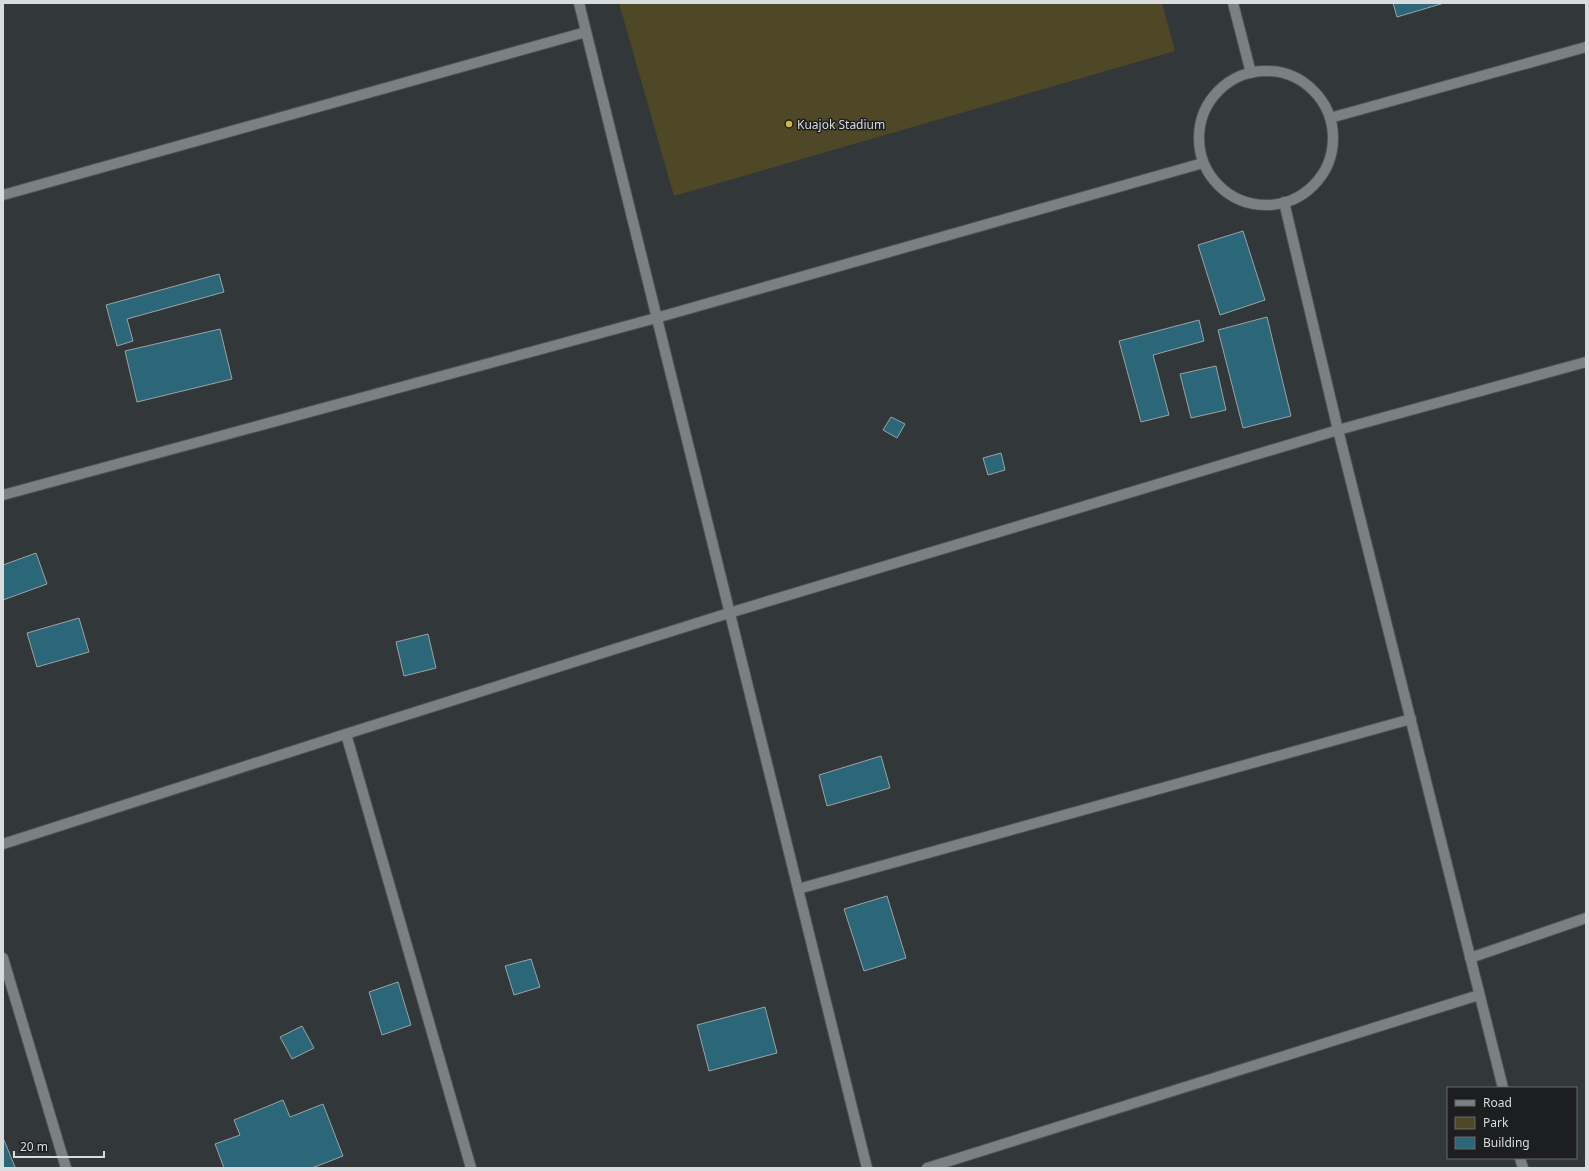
<svg xmlns="http://www.w3.org/2000/svg" width="1589" height="1171" viewBox="0 0 1589 1171" font-family="'Noto Sans',sans-serif">
  <style>
    .green { fill: #4f4826 }
    .building { fill: #2c6779; stroke: #9ca2a5 }
    .lines { fill: none; stroke-linecap: round; stroke-linejoin: round }
    .minor-casing { stroke: #4f5355; stroke-width: 12 }
    .minor { stroke: #7b8183; stroke-width: 10 }
    .poi-dot { fill: #d2b736; stroke: #1c1e1f; stroke-width: 1.5 }
    .labels { text-anchor: middle; dominant-baseline: central; stroke-width: 3; stroke-linejoin: round; paint-order: stroke }
    .poi-label { font-size: 12px; fill: #d9dcdd; stroke: #1c1e1f; text-anchor: start }
  </style>
  <rect width="100%" height="100%" fill="#323739"/>
  <!-- green -->
  <polygon class="green" points="619,3 1162,3 1175,51 674,196"/>
  <!-- building -->
  <g class="building">
    <polygon points="1393,3 1444,3 1397,17"/>
    <polygon points="1243,231 1265,300 1220,315 1198,245"/>
    <polygon points="219,274 224,292 127,319 133,341 117,346 106,305"/>
    <polygon points="1267,317 1291,416 1243,428 1218,330"/>
    <polygon points="1199,320 1204,341 1153,355 1169,415 1141,422 1119,341"/>
    <polygon points="220,329 232,379 137,402 125,351"/>
    <polygon points="1216,366 1226,410 1191,418 1180,374"/>
    <polygon points="891,417 905,424 897,438 883,430"/>
    <polygon points="1001,453 1005,470 988,475 983,458"/>
    <polygon points="36,553 47,584 3,600 3,565"/>
    <polygon points="79,618 89,652 37,667 27,633"/>
    <polygon points="428,634 436,668 404,676 396,642"/>
    <polygon points="881,756 890,788 827,806 819,775"/>
    <polygon points="887,896 906,958 864,971 844,909"/>
    <polygon points="531,959 540,987 514,995 505,966"/>
    <polygon points="398,982 411,1025 382,1035 369,992"/>
    <polygon points="765,1007 777,1053 709,1071 697,1025"/>
    <polygon points="302,1026 314,1048 292,1059 280,1037"/>
    <polygon points="283,1100 290,1117 323,1104 343,1156 312,1168 224,1168 215,1144 240,1135 234,1120"/>
    <polygon points="4,1140 15,1167 13,1168 3,1168 3,1141"/>
  </g>
  <g class="lines">
    <!-- minor casing -->
    <g class="minor-casing">
      <g id="minor">
        <polyline points="579,3 867,1168"/>
        <polyline points="1233,3 1251,73"/>
        <circle cx="1266" cy="138" r="67"/>
        <polyline points="1330,118 1586,47"/>
        <polyline points="3,195 586,32"/>
        <polyline points="1284,202 1338,430 1503,1088"/>
        <polyline points="3,495 656,318 1203,163"/>
        <polyline points="346,734 471,1168"/>
        <polyline points="3,844 346,734 729,613 1338,430 1586,362"/>
        <polyline points="798,889 1411,719"/>
        <polyline points="3,958 66,1168"/>
        <polyline points="1470,958 1586,918"/>
        <polyline points="1520,1158 1523,1168"/>
        <polyline points="927,1168 1479,995"/>
      </g>
    </g>
    <!-- minor -->
    <use href="#minor" class="minor"/>
  </g>
  <!-- markers -->
  <circle class="poi-dot" cx="789" cy="124" r="4"/>
  <g class="labels">
    <!-- poi labels -->
    <g class="poi-label">
      <text x="797" y="124">Kuajok Stadium</text>
    </g>
  </g>
  <!-- border -->
  <rect width="1589" height="1171" fill="none" stroke="#d9dcdd" stroke-width="8"/>
  <!-- legend -->
  <rect x="1447" y="1087" width="130" height="72" fill="#1c1e1f" stroke="#686a6b"/>
  <rect x="1455" y="1100" width="20" height="6" fill="#7b8183" stroke="#686a6b"/>
  <text x="1483" y="1107" font-size="12" fill="#d9dcdd">Road</text>
  <rect x="1455" y="1117" width="20" height="12" fill="#4f4826" stroke="#686a6b"/>
  <text x="1483" y="1127" font-size="12" fill="#d9dcdd">Park</text>
  <rect x="1455" y="1137" width="20" height="12" fill="#2c6779" stroke="#686a6b"/>
  <text x="1483" y="1147" font-size="12" fill="#d9dcdd">Building</text>
  <!-- scale -->
  <path d="M14 1151v6h90v-6" fill="none" stroke="#d9dcdd" stroke-width="2"/>
  <text x="20" y="1151" font-size="12" fill="#d9dcdd" stroke="#1c1e1f" stroke-width="3" paint-order="stroke">20 m</text>
</svg>
